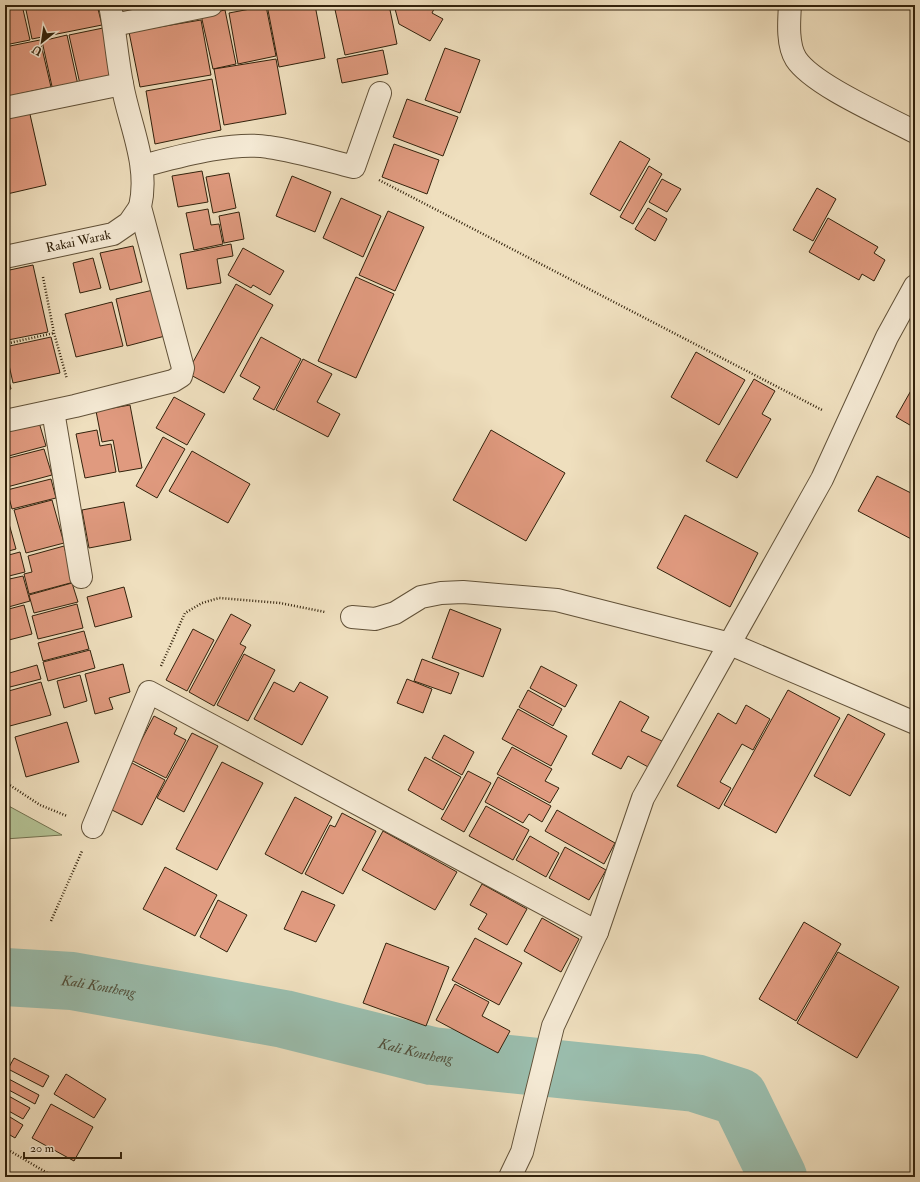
<svg xmlns="http://www.w3.org/2000/svg" width="920" height="1182" viewBox="0 0 920 1182" font-family="'IM FELL Double Pica',serif">
  <style>
    .green { fill: #b4c395; stroke: #737250 }
    .lines { fill: none; stroke-linecap: round; stroke-linejoin: round }
    .river { stroke: #9abdad; stroke-width: 58 }
    .building { fill: #e09a7f; stroke: #32220c }
    .minor-casing { stroke: #615138; stroke-width: 24 }
    .path { stroke: #32220c; stroke-width: 2.5; stroke-dasharray: 1 2; stroke-linecap: butt }
    .minor { stroke: #f5ead5; stroke-width: 22 }
    .labels { text-anchor: middle; dominant-baseline: central; stroke-width: 4; stroke-linejoin: round; paint-order: stroke }
    .street-label { font-size: 13px; fill: #32220c; stroke: #f5ead5 }
    .water-label { font-size: 14px; font-style: italic; fill: #51503c; stroke: #f5ead5 }
  </style>
  <rect width="100%" height="100%" fill="#efdfbe"/>
  <filter id="stains"><feTurbulence type="fractalNoise" baseFrequency=".005" numOctaves="4"/><feColorMatrix values="0 0 0 0 .2 0 0 0 0 .09 0 0 0 0 .02 0 0 0 .5 -.17"/></filter>
  <radialGradient id="worn" r=".72"><stop offset=".6" stop-color="#630" stop-opacity="0"/><stop offset="1" stop-color="#630" stop-opacity=".3"/></radialGradient>
  <!-- green -->
  <polygon class="green" points="5,804 62,835 5,839"/>
  <g class="lines">
    <!-- river -->
    <path class="river" id="s1" d="M5 977 72 981 284 1019 432 1056 695 1083 739 1097 778 1177"/>
  </g>
  <!-- building -->
  <g class="building">
    <polygon points="5,5 22,5 30,40 5,45"/>
    <polygon points="25,5 97,5 102,25 32,39"/>
    <polygon points="133,5 157,5 134,10"/>
    <polygon points="267,5 315,5 325,58 279,67"/>
    <polygon points="334,5 389,5 397,44 345,55"/>
    <polygon points="394,5 436,5 432,13 443,19 430,41 399,24"/>
    <polygon points="266,6 276,56 238,64 229,13"/>
    <polygon points="225,10 236,64 213,69 201,15"/>
    <polygon points="201,20 211,75 140,87 129,32"/>
    <polygon points="103,28 113,77 80,84 69,35"/>
    <polygon points="67,35 78,85 53,91 42,41"/>
    <polygon points="40,40 51,87 5,97 5,47"/>
    <polygon points="445,48 480,60 460,113 425,100"/>
    <polygon points="383,50 388,74 342,83 337,59"/>
    <polygon points="276,59 286,114 224,125 214,69"/>
    <polygon points="212,79 221,130 155,144 146,91"/>
    <polygon points="407,99 458,117 443,156 393,137"/>
    <polygon points="29,110 46,185 7,194 5,187 5,115"/>
    <polygon points="620,141 650,159 620,211 590,194"/>
    <polygon points="394,144 439,160 427,194 382,177"/>
    <polygon points="649,166 662,174 633,224 620,217"/>
    <polygon points="202,171 208,202 178,207 172,176"/>
    <polygon points="229,173 236,208 213,213 206,177"/>
    <polygon points="292,176 331,192 315,232 276,216"/>
    <polygon points="662,179 681,189 667,212 649,202"/>
    <polygon points="817,188 836,199 813,241 793,230"/>
    <polygon points="341,198 381,216 363,257 323,238"/>
    <polygon points="648,208 667,219 655,241 635,229"/>
    <polygon points="208,209 211,225 219,224 223,244 194,250 186,213"/>
    <polygon points="388,211 424,227 395,291 359,275"/>
    <polygon points="239,212 244,239 224,243 219,216"/>
    <polygon points="828,218 878,247 874,253 885,260 874,281 862,274 859,280 809,252"/>
    <polygon points="231,244 233,256 217,259 221,283 187,289 180,254"/>
    <polygon points="133,246 142,282 110,290 100,253"/>
    <polygon points="243,248 284,271 270,295 253,285 251,288 228,275"/>
    <polygon points="93,258 101,288 80,293 73,263"/>
    <polygon points="33,265 48,332 8,340 5,326 5,271"/>
    <polygon points="356,277 394,294 356,378 318,361"/>
    <polygon points="236,284 273,305 224,393 187,373"/>
    <polygon points="153,290 165,336 127,346 116,299"/>
    <polygon points="112,302 123,346 76,357 65,314"/>
    <polygon points="51,337 60,373 13,383 5,347"/>
    <polygon points="261,337 301,359 274,410 253,399 260,387 240,376"/>
    <polygon points="696,352 745,380 719,425 671,397"/>
    <polygon points="303,359 332,374 317,402 340,414 328,437 276,410"/>
    <polygon points="5,365 11,389 5,390"/>
    <polygon points="754,379 775,391 762,414 771,419 737,478 706,461"/>
    <polygon points="913,387 915,388 915,428 896,417"/>
    <polygon points="174,397 205,414 187,445 156,428"/>
    <polygon points="130,405 142,468 119,472 113,440 102,442 96,411"/>
    <polygon points="38,419 46,446 5,457 5,428"/>
    <polygon points="97,430 100,446 111,444 116,472 85,478 76,434"/>
    <polygon points="491,430 565,473 526,541 453,500"/>
    <polygon points="163,437 185,449 157,498 136,486"/>
    <polygon points="44,449 52,475 7,487 5,480 5,459"/>
    <polygon points="192,451 250,484 228,523 169,491"/>
    <polygon points="877,476 915,495 915,541 858,511"/>
    <polygon points="51,479 56,498 12,509 7,490"/>
    <polygon points="52,500 64,543 26,553 14,510"/>
    <polygon points="124,502 131,540 89,548 82,510"/>
    <polygon points="5,509 16,549 5,552"/>
    <polygon points="685,515 758,553 730,607 657,568"/>
    <polygon points="64,546 74,582 29,594 24,574 32,572 28,556"/>
    <polygon points="20,552 25,572 5,577 5,556"/>
    <polygon points="23,576 30,601 5,608 5,580"/>
    <polygon points="72,583 78,602 34,613 29,595"/>
    <polygon points="124,587 132,617 95,627 87,597"/>
    <polygon points="77,604 83,628 38,639 32,616"/>
    <polygon points="24,605 32,634 5,641 5,610"/>
    <polygon points="450,609 501,629 483,677 432,658"/>
    <polygon points="231,614 251,625 240,644 246,647 214,706 189,692"/>
    <polygon points="193,629 214,640 187,691 166,680"/>
    <polygon points="84,631 89,649 43,661 38,643"/>
    <polygon points="90,650 95,668 48,681 43,662"/>
    <polygon points="244,654 275,670 248,721 217,705"/>
    <polygon points="422,659 459,673 451,694 414,681"/>
    <polygon points="123,664 130,692 109,698 113,709 95,714 85,674"/>
    <polygon points="37,665 41,679 10,687 6,674"/>
    <polygon points="541,666 577,685 565,707 530,688"/>
    <polygon points="80,675 87,701 64,708 57,681"/>
    <polygon points="407,679 432,689 423,713 397,703"/>
    <polygon points="41,682 51,715 6,727 5,692"/>
    <polygon points="274,682 294,692 300,682 328,697 302,745 254,719"/>
    <polygon points="528,690 562,709 553,726 519,707"/>
    <polygon points="788,690 840,718 776,833 724,805"/>
    <polygon points="620,701 649,717 641,731 664,742 650,768 628,756 621,769 592,754"/>
    <polygon points="746,705 770,719 753,750 742,744 720,782 731,788 719,809 677,786 718,713 736,724"/>
    <polygon points="518,709 567,736 551,766 502,739"/>
    <polygon points="848,714 885,734 850,796 814,776"/>
    <polygon points="154,716 177,728 174,734 186,740 166,778 131,760"/>
    <polygon points="67,722 79,762 26,777 15,737"/>
    <polygon points="192,733 218,746 184,812 157,798"/>
    <polygon points="444,735 474,752 462,775 432,758"/>
    <polygon points="512,747 552,769 545,781 559,788 550,803 497,774"/>
    <polygon points="425,757 461,777 443,810 408,790"/>
    <polygon points="222,762 263,783 217,870 176,849"/>
    <polygon points="132,763 165,780 142,825 108,808"/>
    <polygon points="468,771 491,783 464,832 441,819"/>
    <polygon points="498,777 551,806 542,822 529,814 523,823 485,802"/>
    <polygon points="295,797 332,817 302,874 265,854"/>
    <polygon points="486,806 529,830 513,860 469,836"/>
    <polygon points="557,810 615,843 604,864 545,831"/>
    <polygon points="342,813 376,831 343,894 305,874 330,825 335,827"/>
    <polygon points="383,831 457,872 435,910 362,870"/>
    <polygon points="530,836 559,853 546,877 516,860"/>
    <polygon points="565,847 606,870 589,900 549,878"/>
    <polygon points="165,867 217,895 195,936 143,909"/>
    <polygon points="482,884 527,909 507,945 478,929 487,914 470,905"/>
    <polygon points="302,891 335,905 316,942 284,929"/>
    <polygon points="218,900 247,915 227,952 200,937"/>
    <polygon points="542,918 579,939 561,972 524,951"/>
    <polygon points="804,922 841,944 796,1021 759,999"/>
    <polygon points="475,938 522,963 499,1005 452,980"/>
    <polygon points="386,943 449,967 426,1026 363,1003"/>
    <polygon points="838,952 899,987 857,1058 797,1023"/>
    <polygon points="455,984 489,1002 482,1016 510,1031 498,1053 436,1020"/>
    <polygon points="14,1058 49,1076 43,1087 8,1069"/>
    <polygon points="66,1074 106,1099 94,1118 54,1094"/>
    <polygon points="5,1077 39,1095 35,1104 5,1088"/>
    <polygon points="5,1094 30,1108 23,1119 5,1109"/>
    <polygon points="51,1104 93,1127 74,1161 32,1138"/>
    <polygon points="5,1114 23,1125 15,1138 5,1132"/>
  </g>
  <g class="lines">
    <!-- minor casing -->
    <g class="minor-casing">
      <g id="minor">
        <path d="M790 5C789 21 787 45 796 59 813 85 885 116 915 132"/>
        <polyline points="114,25 211,5"/>
        <polyline points="5,108 122,84"/>
        <path d="M142 166C177 157 232 141 268 147 297 151 326 160 354 167L380 93"/>
        <path id="s2" d="M5 257 113 234 129 223 140 207"/>
        <polyline points="53,411 81,577"/>
        <path d="M5 421 75 406 173 381 181 376 183 368 140 207C150 165 129 124 122 84 117 58 115 31 110 5"/>
        <polyline points="352,617 375,619 395,613 421,597 441,593 463,592 557,600 730,644 915,723"/>
        <polyline points="93,827 149,692 597,932"/>
        <polyline points="510,1177 522,1152 553,1026 597,932 643,798 822,479 887,337 915,286"/>
      </g>
    </g>
    <!-- path -->
    <g class="path">
      <polyline points="379,180 822,410"/>
      <polyline points="43,277 54,333 67,379"/>
      <polyline points="5,344 54,333"/>
      <polyline points="161,666 185,613 202,603 219,598 280,603 325,612"/>
      <polyline points="5,782 40,805 67,816"/>
      <polyline points="51,921 82,851"/>
      <polyline points="5,1148 54,1177"/>
    </g>
    <!-- minor -->
    <use href="#minor" class="minor"/>
  </g>
  <g class="labels">
    <!-- street labels -->
    <g class="street-label">
      <text stroke="none"><textPath href="#s2" startOffset="75">Rakai Warak</textPath></text>
    </g>
    <!-- water labels -->
    <g class="water-label">
      <text stroke="none"><textPath href="#s1" startOffset="94">Kali Kontheng</textPath></text>
      <text stroke="none"><textPath href="#s1" startOffset="418">Kali Kontheng</textPath></text>
    </g>
  </g>
  <!-- margin -->
  <rect width="920" height="1182" fill="none" stroke="#efdfbe" stroke-width="20"/>
  <rect x="6" y="6" width="908" height="1170" fill="none" stroke="#32220c" stroke-width="2"/>
  <rect x="10" y="10" width="900" height="1162" fill="none" stroke="#32220c"/>
  <!-- north arrow -->
  <g transform="translate(42 42) rotate(210)" stroke="#f5ead5" stroke-width="3" paint-order="stroke">
  <path d="M0-3L7 15L0 10L-7 15Z" fill="#32220c"/>
  <text y="-6" font-size="11" font-weight="bold" text-anchor="middle" fill="#32220c">U</text>
  </g>
  <!-- scale -->
  <path d="M24 1152v6h97v-6" fill="none" stroke="#32220c" stroke-width="2"/>
  <text x="30" y="1152" font-size="12" fill="#32220c" stroke="#f5ead5" stroke-width="3" paint-order="stroke">20 m</text>
  <rect width="100%" height="100%" filter="url(#stains)"/>
  <rect width="100%" height="100%" fill="url(#worn)"/>
</svg>
